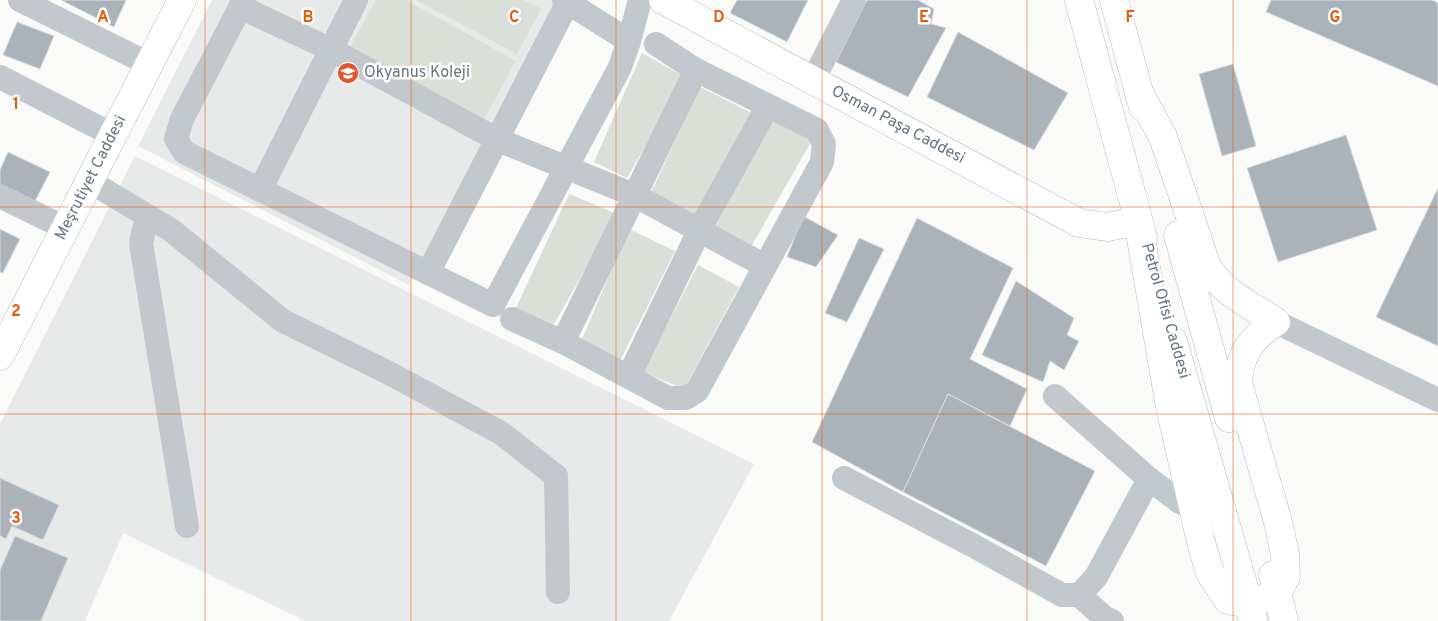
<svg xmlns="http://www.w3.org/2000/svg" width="1438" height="621" viewBox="0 0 1438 621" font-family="Overpass,sans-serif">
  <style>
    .built { fill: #e8e9e9 }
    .green { fill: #dadfd7 }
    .building { fill: #aab3b9; stroke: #dcdcda }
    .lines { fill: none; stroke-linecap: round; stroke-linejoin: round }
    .major-casing { stroke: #b5babe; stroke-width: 29 }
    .minor { stroke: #c3c8cc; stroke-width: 24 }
    .major { stroke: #fff; stroke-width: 28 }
    .grid { fill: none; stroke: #e8590c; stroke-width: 1; stroke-opacity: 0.55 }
    .labels { text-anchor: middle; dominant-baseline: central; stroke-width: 5; stroke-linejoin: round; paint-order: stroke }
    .poi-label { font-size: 16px; fill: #657683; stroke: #fff; text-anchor: start }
    .street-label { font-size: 16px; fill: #657683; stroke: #fff }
    .grid-label { font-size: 16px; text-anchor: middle; font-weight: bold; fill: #e8590c; stroke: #fff; stroke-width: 5; stroke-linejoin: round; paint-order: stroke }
  </style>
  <rect width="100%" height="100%" fill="#fafaf8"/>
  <!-- built -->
  <g class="built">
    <polygon points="212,0 558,0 409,285 138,146"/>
    <polygon points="135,156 754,464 669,621 305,621 123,533 85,621 0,621 0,424"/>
  </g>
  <!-- green -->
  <g class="green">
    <polygon points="376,0 406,0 516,61 476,134 343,60"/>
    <polygon points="416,0 524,0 541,9 517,54"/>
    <polygon points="642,53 685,77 627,178 594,162"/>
    <polygon points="700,87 752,113 694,218 650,195"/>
    <polygon points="772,118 812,140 752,245 716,226"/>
    <polygon points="569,194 617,214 554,324 516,308"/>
    <polygon points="629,229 675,251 620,361 580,344"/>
    <polygon points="698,265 739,287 684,389 643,372"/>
  </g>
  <!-- building -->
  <g class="building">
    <polygon points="61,0 126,0 114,27"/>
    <polygon points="737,0 808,0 787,42 730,13"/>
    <polygon points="867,0 918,0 934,9 931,24 946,28 908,97 836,62"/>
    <polygon points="1271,0 1432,0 1438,3 1438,86 1266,12"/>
    <polygon points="17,22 54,36 40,69 3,55"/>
    <polygon points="958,32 1068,93 1034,150 927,97"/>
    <polygon points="1233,64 1256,146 1222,156 1199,74"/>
    <polygon points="1346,135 1377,230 1278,262 1247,168"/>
    <polygon points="8,152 50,172 33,205 0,189 0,170"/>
    <polygon points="1438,188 1438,346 1376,317"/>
    <polygon points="803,216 838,235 816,267 787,257"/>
    <polygon points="917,218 1013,268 970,359 1027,389 1010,426 948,394 903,492 812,442"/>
    <polygon points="0,229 20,239 3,273 0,272"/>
    <polygon points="859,238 884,249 847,322 825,313"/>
    <polygon points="1016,281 1074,318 1067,335 1079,341 1064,370 1050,361 1043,382 982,355"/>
    <polygon points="948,394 1095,471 1046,566 903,492"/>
    <polygon points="0,478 59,505 43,540 12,526 6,539 0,536"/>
    <polygon points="15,536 68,558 41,621 0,621 0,570"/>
  </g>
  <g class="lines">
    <!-- major casing -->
    <g class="major-casing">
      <g id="major">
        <polyline points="663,0 1079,223 1107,227 1138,221"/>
        <polyline points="1079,0 1143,237"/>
        <polyline points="1114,0 1143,107"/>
        <path d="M1138 221 1170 407 1201 542 1210 573 1228 600 1249 604 1269 597 1278 592 1286 576 1285 554 1278 522 1238 383C1240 353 1251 338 1276 322 1251 305 1224 294 1207 267L1163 137 1138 91"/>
        <polyline points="1178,235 1229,418"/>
        <polyline points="1173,341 1253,619"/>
        <polyline points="0,356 182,0"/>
        <polyline points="1273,575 1284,621"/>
      </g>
    </g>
    <!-- minor -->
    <g class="minor">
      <polyline points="20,0 149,64"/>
      <polyline points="244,0 182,119 176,139 184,152 493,305 620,67 629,41 564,0"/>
      <polyline points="240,7 330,49 498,140 634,195 765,266"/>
      <polyline points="629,41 640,0"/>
      <polyline points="0,77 113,135"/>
      <polyline points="813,80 854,0"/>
      <polyline points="89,181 171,230 283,321 385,371 501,433 556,476 558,592"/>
      <polyline points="260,190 356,0"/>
      <polyline points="0,196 65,228"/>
      <polyline points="147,216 141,243 187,526"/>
      <polyline points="428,273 568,2"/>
      <polyline points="512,319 563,342 668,398 686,398 697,391 822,162 824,144 817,130 696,70 656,44"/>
      <polyline points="1276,322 1438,400"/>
      <polyline points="563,342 696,70"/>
      <polyline points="629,376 700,229 768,106"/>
      <polyline points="1055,396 1149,479 1180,502 1193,507"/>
      <polyline points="844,478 974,546 1062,595 1079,595 1096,577 1149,479"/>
      <polyline points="1079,595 1105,618 1112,621"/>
    </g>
    <!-- major -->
    <use href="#major" class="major"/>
  </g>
  <!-- grid -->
  <path class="grid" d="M205 0V621M411 0V621M616 0V621M822 0V621M1027 0V621M1233 0V621M0 207H1438M0 414H1438"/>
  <!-- icons -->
  <defs>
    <g id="school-disc" transform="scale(1.125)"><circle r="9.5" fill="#e4572e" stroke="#fff"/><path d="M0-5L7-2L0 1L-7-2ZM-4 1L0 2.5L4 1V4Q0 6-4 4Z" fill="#fff"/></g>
  </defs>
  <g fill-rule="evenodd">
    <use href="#school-disc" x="348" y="73"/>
  </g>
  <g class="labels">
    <!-- poi labels -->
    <g class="poi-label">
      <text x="364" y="73">Okyanus Koleji</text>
    </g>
    <!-- street labels -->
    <g class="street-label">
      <text transform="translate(898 125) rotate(28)">Osman Paşa Caddesi</text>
      <text transform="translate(91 178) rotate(-63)">Meşrutiyet Caddesi</text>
      <text transform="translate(1165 311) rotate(74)">Petrol Ofisi Caddesi</text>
    </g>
  </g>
  <g class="grid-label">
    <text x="103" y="22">A</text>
    <text x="308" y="22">B</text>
    <text x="514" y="22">C</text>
    <text x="719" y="22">D</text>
    <text x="924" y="22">E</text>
    <text x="1130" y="22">F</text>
    <text x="1335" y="22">G</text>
    <text x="16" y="109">1</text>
    <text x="16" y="316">2</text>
    <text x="16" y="523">3</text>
  </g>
</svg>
